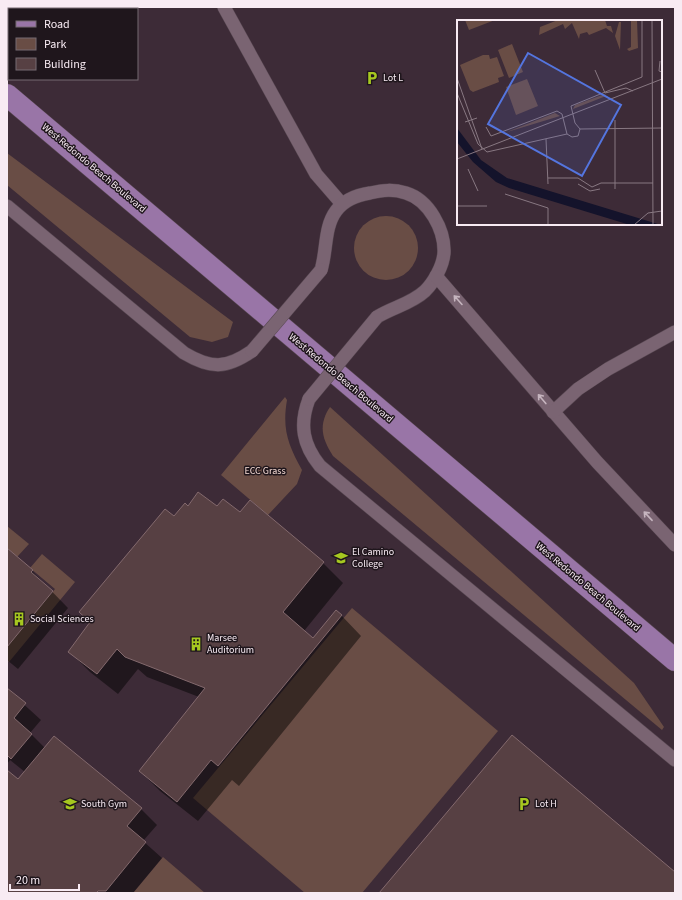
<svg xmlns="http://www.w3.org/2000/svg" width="682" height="900" viewBox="0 0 682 900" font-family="'Source Sans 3',sans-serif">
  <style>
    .green { fill: #694d45 }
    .shadow { fill: #0007 }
    .building { fill: #574043; stroke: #83696d }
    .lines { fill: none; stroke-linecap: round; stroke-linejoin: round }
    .service-casing { stroke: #574751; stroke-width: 14 }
    .primary-casing { stroke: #574751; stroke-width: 23 }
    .service { stroke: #7a6472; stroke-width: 13 }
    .primary { stroke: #9975a7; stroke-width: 22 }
    .service-bridge-casing { stroke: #574751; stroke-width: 14; stroke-linecap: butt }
    .service-bridge { stroke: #7a6472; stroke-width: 13 }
    .oneway { stroke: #c6b5bf }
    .labels { text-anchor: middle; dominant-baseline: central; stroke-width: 3; stroke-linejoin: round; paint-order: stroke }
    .poi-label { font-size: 10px; fill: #f8ebf3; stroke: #1f161c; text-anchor: start }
    .street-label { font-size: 10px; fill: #f8ebf3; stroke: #1f161c }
    .park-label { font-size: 10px; fill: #f7ddd6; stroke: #1f161c }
    .inset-road { fill: none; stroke: #887882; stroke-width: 1 }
    .view { fill: #5475df; fill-opacity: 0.15; stroke: #5475df; stroke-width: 2 }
    .inset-edge { fill: none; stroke: #f8ebf3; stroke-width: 2 }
  </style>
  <rect width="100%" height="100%" fill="#3d2b37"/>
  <!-- green -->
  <g class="green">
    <polygon points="7,153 233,322 228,337 212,342 190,337 7,185"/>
    <circle cx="386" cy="248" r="32"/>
    <path d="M285 397 287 400C282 429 288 445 302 470L297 484 268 515 221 475Z"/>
    <path d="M330 407 634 683 664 727 662 730 333 456C322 439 318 425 330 407Z"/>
    <polygon points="7,526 29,544 17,557 7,548"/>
    <polygon points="42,554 75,582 9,662 7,660 7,647 55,589 30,568"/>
    <polygon points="352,608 498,731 362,893 305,893 193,798"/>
    <polygon points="163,857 205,893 133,893"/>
  </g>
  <!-- shadow -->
  <g class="shadow">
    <polygon points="250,502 323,563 343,583 304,631 313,640 341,615 361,636 239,786 232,780 198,821 160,791 140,771 199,697 147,677 138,669 118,694 90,672 70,652 174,518 188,507 217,507 240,514"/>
    <polygon points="7,550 32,571 68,608 18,669 7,660"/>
    <polygon points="7,689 41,720 30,733 45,748 54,737 141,809 157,825 143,841 162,858 133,893 7,893 7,772 18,781 25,772 10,760 7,764"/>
  </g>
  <!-- building -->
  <g class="building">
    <polygon points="198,492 217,506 223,499 240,512 250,500 324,562 283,612 313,638 336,610 342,615 218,766 211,760 177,802 139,771 205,688 125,657 117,649 97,674 68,652 90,622 79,612 165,509 174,516 185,503 188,506"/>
    <polygon points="7,548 33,570 31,572 53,591 7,647"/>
    <polygon points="7,688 26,703 14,718 32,734 11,759 7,755"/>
    <polygon points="512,735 675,872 675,893 379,893"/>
    <polygon points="54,736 142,808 127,826 146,842 106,891 98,891 96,893 7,893 7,770 18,779"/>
  </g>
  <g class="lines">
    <!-- service casing -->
    <g class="service-casing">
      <g id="service">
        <polyline points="224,7 316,174 342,204"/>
        <path d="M7 206 184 353C211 369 226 369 252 351"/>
        <path d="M321 270C327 251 324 227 336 211 344 200 357 195 370 193 383 190 393 189 406 193 429 200 445 230 444 253 443 266 434 282 425 291 411 304 393 307 377 317"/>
        <polyline points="436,276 597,462 675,545"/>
        <path d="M309 399C299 425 303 445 320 466L675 760"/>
        <polyline points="553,412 578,389 608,369 675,332"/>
      </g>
    </g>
    <!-- primary casing -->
    <g class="primary-casing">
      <polyline id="primary" points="7,95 675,660"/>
    </g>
    <!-- service -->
    <use href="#service" class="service"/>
    <!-- primary -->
    <use href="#primary" class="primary"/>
    <!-- service-bridge casing -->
    <g class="service-bridge-casing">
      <g id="service-bridge">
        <polyline points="252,351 321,270"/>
        <polyline points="309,399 377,317"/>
      </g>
    </g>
    <!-- service-bridge -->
    <use href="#service-bridge" class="service-bridge"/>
  </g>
  <!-- one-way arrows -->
  <defs><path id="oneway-shaft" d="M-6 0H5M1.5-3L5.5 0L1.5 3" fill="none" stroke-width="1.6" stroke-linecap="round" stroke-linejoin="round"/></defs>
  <g class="oneway">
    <use href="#oneway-shaft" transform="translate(458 300) rotate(-132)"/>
    <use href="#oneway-shaft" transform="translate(542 399) rotate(-130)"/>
    <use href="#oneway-shaft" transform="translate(648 516) rotate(-133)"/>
  </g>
  <!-- icons -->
  <defs>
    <g id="parking-bare" transform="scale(1.08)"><path d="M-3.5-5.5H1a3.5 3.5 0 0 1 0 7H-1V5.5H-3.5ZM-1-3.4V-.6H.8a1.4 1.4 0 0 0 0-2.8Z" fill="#a6c820" stroke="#1f161c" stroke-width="2.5" paint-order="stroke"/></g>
    <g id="university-bare" transform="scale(1.08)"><path d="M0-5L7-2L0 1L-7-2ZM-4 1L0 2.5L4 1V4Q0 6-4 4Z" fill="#a6c820" stroke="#1f161c" stroke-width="2.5" paint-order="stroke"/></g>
    <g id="building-bare" transform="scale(1.08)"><path d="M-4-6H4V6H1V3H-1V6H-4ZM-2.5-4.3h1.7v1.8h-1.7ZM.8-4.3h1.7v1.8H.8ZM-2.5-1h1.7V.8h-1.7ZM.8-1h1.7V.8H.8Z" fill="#a6c820" stroke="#1f161c" stroke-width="2.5" paint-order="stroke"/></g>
  </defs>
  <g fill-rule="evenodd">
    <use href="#parking-bare" x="372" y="78"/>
    <use href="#university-bare" x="341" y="558"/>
    <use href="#building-bare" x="19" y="619"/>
    <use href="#building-bare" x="196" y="644"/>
    <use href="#university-bare" x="70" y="804"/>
    <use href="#parking-bare" x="524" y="804"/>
  </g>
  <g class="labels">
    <!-- poi labels -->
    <g class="poi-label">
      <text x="383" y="78">Lot L</text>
      <text x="352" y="552">El Camino<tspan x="352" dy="12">College</tspan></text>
      <text x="30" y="619">Social Sciences</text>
      <text x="207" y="638">Marsee<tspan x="207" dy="12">Auditorium</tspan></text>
      <text x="81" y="804">South Gym</text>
      <text x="535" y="804">Lot H</text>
    </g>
    <!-- street labels -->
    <g class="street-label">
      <text transform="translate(94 168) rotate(40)">West Redondo Beach Boulevard</text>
      <text transform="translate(341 378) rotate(40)">West Redondo Beach Boulevard</text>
      <text transform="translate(588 587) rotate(40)">West Redondo Beach Boulevard</text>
    </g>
    <!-- park labels -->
    <g class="park-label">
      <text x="265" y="471">ECC Grass</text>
    </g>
  </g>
  <!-- overview -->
  <g transform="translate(457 20)">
    <rect width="205" height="205" fill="#3d2b37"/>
    <path d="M8 0H38L12 10ZM101 0H148L150 6H154L156 13 149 8 132 15 130 12 123 14 122 19 115 3 108 9 106 4 82 15 83 7ZM174 0H180L181 28 172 31 170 29 174 27ZM162 2H164L163 30 158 16ZM55 24 66 52 52 58 41 30ZM26 35H32L33 39 40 37 47 56 41 58 42 62 16 72 13 70 3 45ZM70 59 81 86 59 95 49 67ZM148 74 149 76 116 89 118 85ZM98 93 103 96 50 112Z" fill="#694d45"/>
    <path d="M0 108 24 140 50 158 204 205H173L52 168 39 162 16 142 0 122Z" fill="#14132b"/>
    <path class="inset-road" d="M195 0 196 205M205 15V29M203 41 202 51 205 52M138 50 148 73 169 68 176 71M0 58 25 129M0 73 21 124 30 132 110 114M158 100V169M8 102 20 98M29 107 34 116 100 91 105 94 110 114 115 117 121 116 123 109 118 103 114 86 185 57V0M123 109 205 108M89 119 91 164M0 139 205 59M11 149 21 171M91 158H121L135 167 144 163H196M121 164 133 171 143 169M48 174 91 188V205M0 186H30M177 205 191 193 205 191"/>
    <path class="view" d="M71 33 164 85 125 156 31 104Z"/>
    <rect width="205" height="205" class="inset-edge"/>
  </g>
  <!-- border -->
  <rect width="682" height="900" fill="none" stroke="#f8ebf3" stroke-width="16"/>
  <!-- legend -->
  <rect x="8" y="8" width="130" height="72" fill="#1f161c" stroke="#766b72"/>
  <rect x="16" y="21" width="20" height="6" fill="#9975a7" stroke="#766b72"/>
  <text x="44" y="28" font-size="12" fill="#f8ebf3">Road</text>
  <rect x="16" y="38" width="20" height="12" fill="#694d45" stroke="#766b72"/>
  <text x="44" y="48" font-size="12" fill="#f8ebf3">Park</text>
  <rect x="16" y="58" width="20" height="12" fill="#574043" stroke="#766b72"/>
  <text x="44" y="68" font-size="12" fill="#f8ebf3">Building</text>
  <!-- scale -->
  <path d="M10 884v6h69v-6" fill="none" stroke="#f8ebf3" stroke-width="2"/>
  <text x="16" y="884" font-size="12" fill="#f8ebf3" stroke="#1f161c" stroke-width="3" paint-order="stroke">20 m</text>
</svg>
